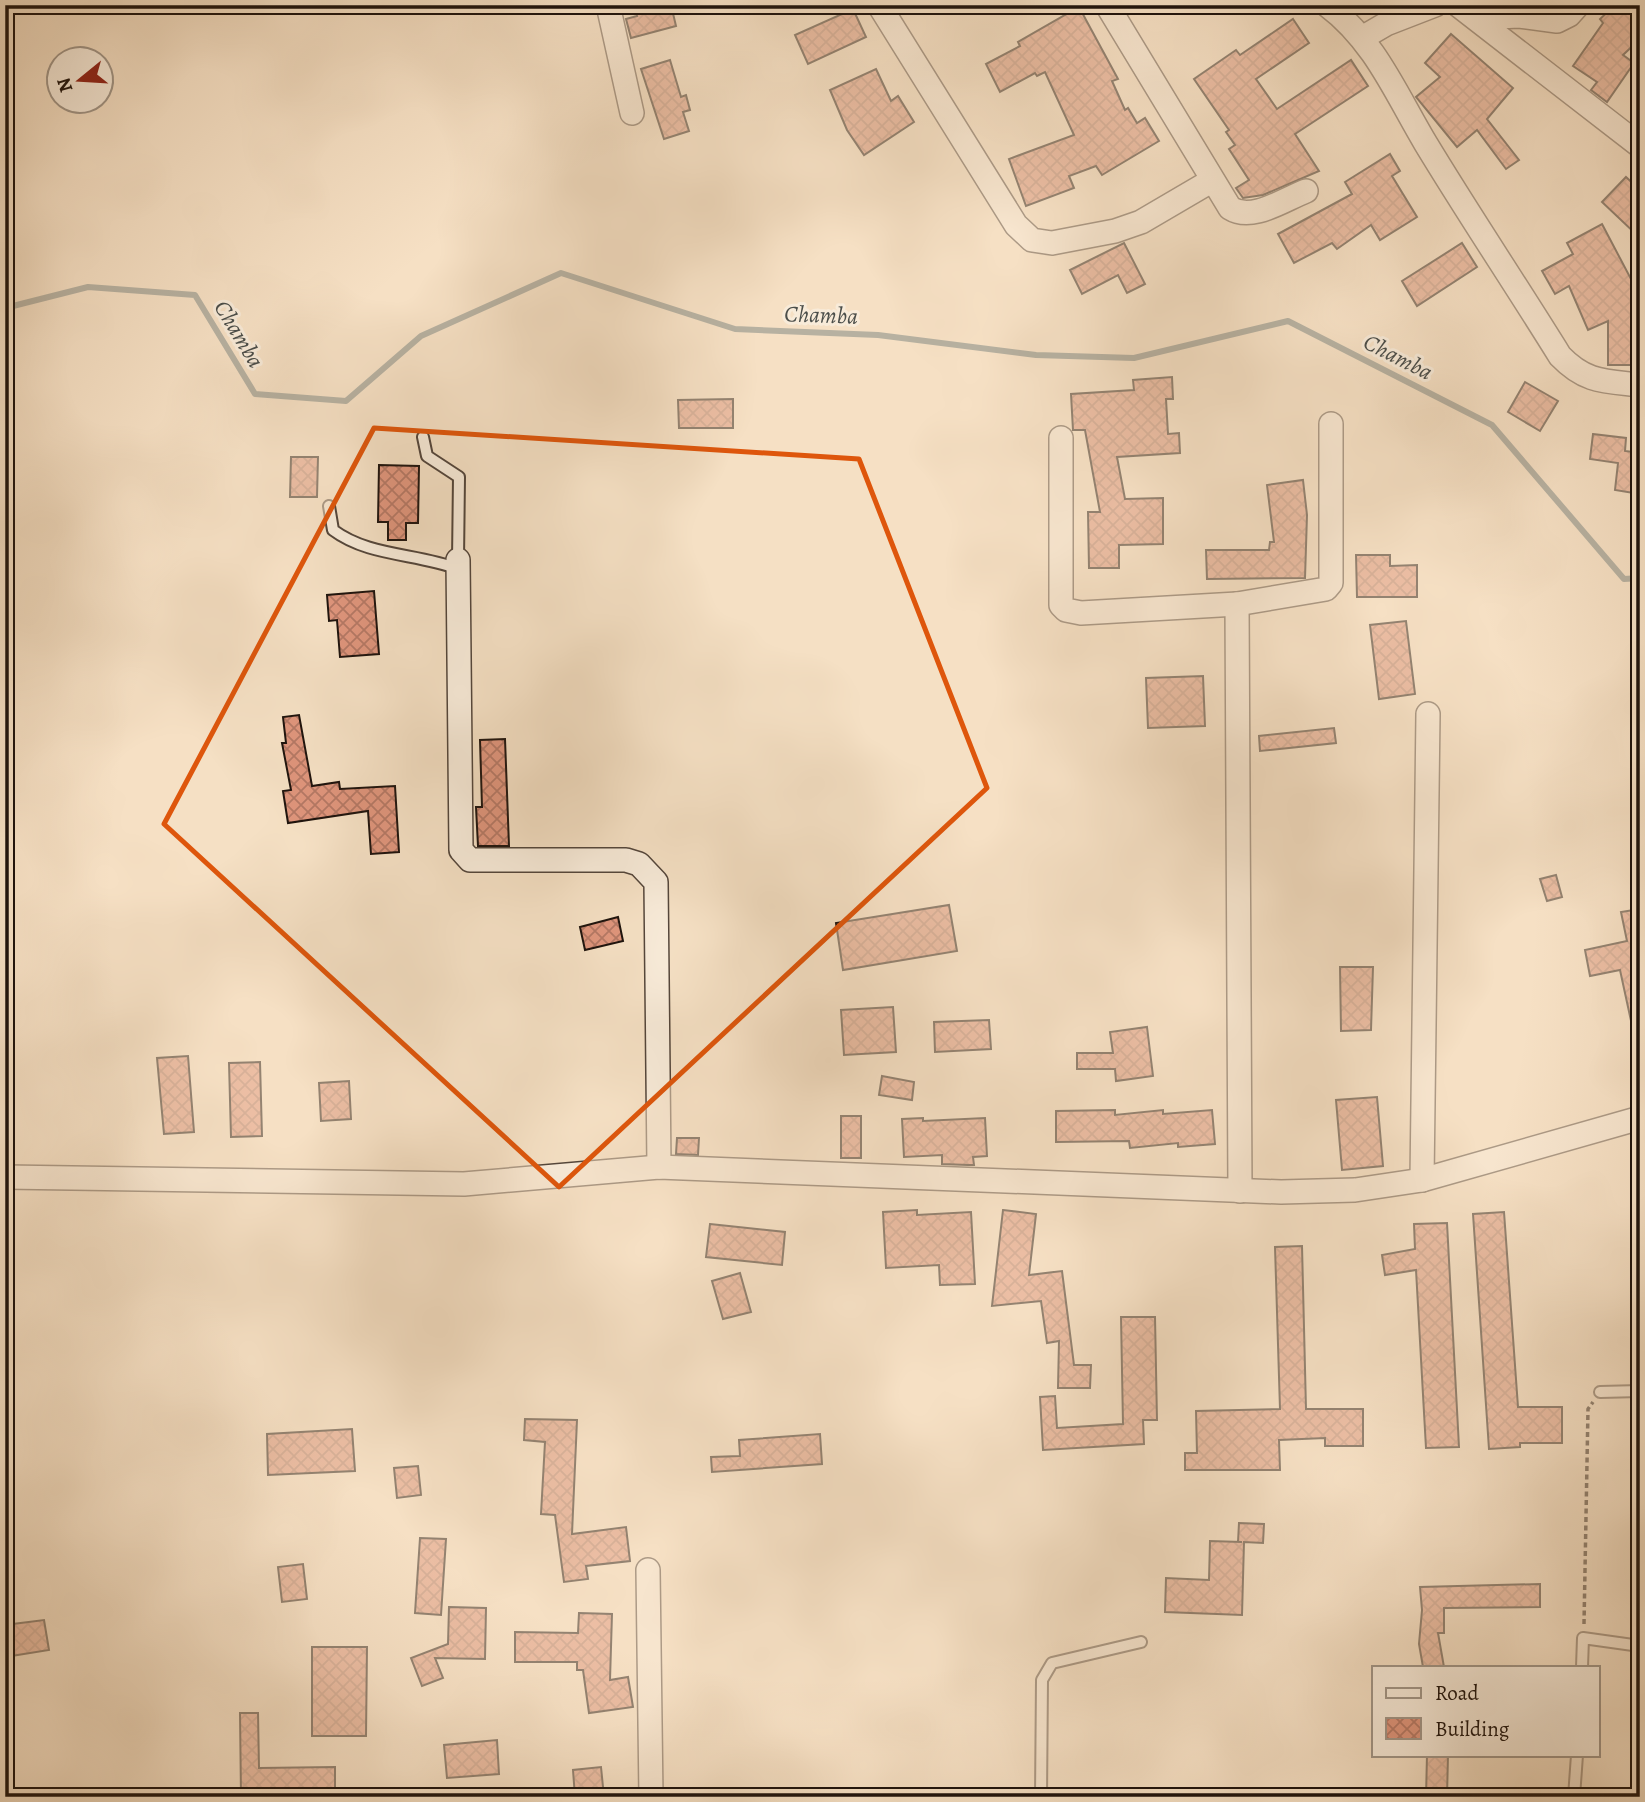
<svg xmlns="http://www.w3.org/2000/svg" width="1645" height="1802" viewBox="0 0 1645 1802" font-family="Alegreya,serif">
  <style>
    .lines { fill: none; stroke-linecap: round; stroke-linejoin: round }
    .stream { stroke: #6b7876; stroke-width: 6 }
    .building { fill: url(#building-cross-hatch); stroke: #1e130d; stroke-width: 2 }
    .service-casing { stroke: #54463b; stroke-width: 14 }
    .minor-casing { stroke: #54463b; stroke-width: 26 }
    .path { stroke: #1e130d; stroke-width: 3.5; stroke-dasharray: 5 3.5; stroke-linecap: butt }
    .service { stroke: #f8ebd9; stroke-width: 10 }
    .minor { stroke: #f8ebd9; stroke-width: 23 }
    .marked { fill: none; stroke: #de560c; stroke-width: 5; stroke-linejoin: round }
    .labels { text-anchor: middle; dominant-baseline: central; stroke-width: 6; stroke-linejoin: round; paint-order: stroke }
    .water-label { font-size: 23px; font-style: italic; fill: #4b4e4a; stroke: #f8ebd9 }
  </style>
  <defs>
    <pattern id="building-cross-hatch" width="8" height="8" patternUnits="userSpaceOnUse" patternTransform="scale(1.75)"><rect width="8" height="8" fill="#df957c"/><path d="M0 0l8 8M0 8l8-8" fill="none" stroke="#b47864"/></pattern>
  </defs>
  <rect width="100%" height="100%" fill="#f5e0c4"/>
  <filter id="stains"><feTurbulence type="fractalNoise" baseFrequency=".00286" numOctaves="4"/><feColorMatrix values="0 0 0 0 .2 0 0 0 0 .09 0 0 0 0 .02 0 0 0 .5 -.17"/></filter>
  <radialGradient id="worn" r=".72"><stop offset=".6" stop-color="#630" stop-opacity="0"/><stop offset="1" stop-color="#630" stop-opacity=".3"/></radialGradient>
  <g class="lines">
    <!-- stream -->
    <polyline class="stream" points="5,308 88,287 195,295 255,394 346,401 421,336 561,273 735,329 878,335 1036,355 1134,358 1288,321 1492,425 1624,579 1640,578"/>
  </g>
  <!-- building -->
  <g class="building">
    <polygon points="634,5 671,5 676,26 631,38 626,19 637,16"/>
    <polygon points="1615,5 1631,5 1640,14 1640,39 1623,55 1634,63 1607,102 1591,90 1597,82 1573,66 1603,23 1600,19"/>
    <polygon points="1079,7 1118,79 1112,81 1125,110 1128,108 1137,123 1145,118 1159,141 1102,175 1096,166 1069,176 1074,188 1026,206 1009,159 1074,135 1045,72 1037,76 1035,73 1000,92 986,64 1020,46 1018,42"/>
    <polygon points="853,9 866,37 808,64 795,35"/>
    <polygon points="1293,19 1309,43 1256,79 1277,109 1351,60 1368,86 1295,134 1319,171 1263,195 1243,198 1236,188 1249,180 1229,149 1235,145 1226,132 1229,130 1194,79 1236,50 1240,55"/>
    <polygon points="1451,34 1513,88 1487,119 1519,160 1506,169 1477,130 1457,147 1416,97 1440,77 1425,63"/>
    <polygon points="670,60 681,97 686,95 690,110 683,112 689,131 664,139 641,69"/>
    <polygon points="876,69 891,101 898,96 914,122 864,155 847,130 830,90"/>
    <polygon points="1390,154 1400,171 1392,176 1417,217 1380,240 1371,225 1337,249 1332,243 1294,263 1278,234 1352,194 1345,182"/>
    <polygon points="1626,177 1640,190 1640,238 1602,202"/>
    <polygon points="1602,224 1632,281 1640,277 1640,365 1608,365 1608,321 1588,330 1569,286 1555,294 1542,271 1573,254 1567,243"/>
    <polygon points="1124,243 1145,284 1127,293 1118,275 1082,294 1070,270"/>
    <polygon points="1462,243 1477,267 1417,306 1402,281"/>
    <polygon points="1172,377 1173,399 1166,399 1168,434 1179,433 1180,453 1117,457 1125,499 1163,498 1163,544 1119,545 1119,568 1089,568 1088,512 1100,512 1085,430 1073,430 1071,394 1134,390 1133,380"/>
    <polygon points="1525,382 1558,401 1540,431 1508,412"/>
    <polygon points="733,399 733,428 679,428 678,400"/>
    <polygon points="1593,434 1626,438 1625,451 1640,453 1640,494 1615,490 1618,463 1590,459"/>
    <polygon points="291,457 318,457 317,497 290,497"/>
    <polygon points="379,465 419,466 418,523 406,523 406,540 388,540 388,522 378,522"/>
    <polygon points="1303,480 1307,515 1305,578 1207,579 1206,550 1269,550 1270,542 1274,542 1267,485"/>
    <polygon points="1356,555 1390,555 1390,566 1417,565 1417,597 1357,597"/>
    <polygon points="374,591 379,654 340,657 337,620 329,621 327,595"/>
    <polygon points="1406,621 1415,694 1379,699 1370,625"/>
    <polygon points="1203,676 1205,726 1148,728 1146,678"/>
    <polygon points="299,715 312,786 339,782 340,789 395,786 399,852 371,854 368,811 288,823 283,791 291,790 282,743 286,743 283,717"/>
    <polygon points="1334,728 1336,743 1260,751 1259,736"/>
    <polygon points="505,739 509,846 478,846 476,807 482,807 480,740"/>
    <polygon points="1556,875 1562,897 1547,901 1540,879"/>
    <polygon points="949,905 957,951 843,970 836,923"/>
    <polygon points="1640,909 1640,1029 1633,1030 1620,970 1590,976 1585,950 1627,941 1621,912"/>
    <polygon points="618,917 623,941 585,950 580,927"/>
    <polygon points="1340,967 1373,967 1371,1030 1341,1031"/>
    <polygon points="893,1007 896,1052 844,1055 841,1010"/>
    <polygon points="989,1020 991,1049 935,1052 934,1022"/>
    <polygon points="1147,1027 1153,1076 1116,1081 1115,1069 1077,1069 1077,1053 1113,1053 1110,1032"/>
    <polygon points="188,1056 194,1132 164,1134 157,1058"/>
    <polygon points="260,1062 262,1136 231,1137 229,1063"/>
    <polygon points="882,1076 914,1082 912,1100 879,1095"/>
    <polygon points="349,1081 351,1119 321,1121 319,1083"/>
    <polygon points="1377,1097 1383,1166 1342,1170 1336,1100"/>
    <polygon points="1115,1110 1115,1115 1163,1110 1163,1114 1212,1110 1215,1144 1178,1147 1178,1143 1130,1148 1129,1141 1056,1142 1056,1111"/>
    <rect x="841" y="1116" width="20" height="42"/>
    <polygon points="923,1118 923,1121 985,1118 987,1156 973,1157 974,1165 968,1165 942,1164 942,1155 904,1157 902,1119"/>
    <polygon points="677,1138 699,1138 698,1155 676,1154"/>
    <polygon points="917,1210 917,1215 971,1212 975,1284 940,1285 939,1265 886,1268 883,1212"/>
    <polygon points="1003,1210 1036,1214 1029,1275 1062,1271 1074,1365 1091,1365 1090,1388 1058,1388 1059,1341 1047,1343 1041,1301 992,1306"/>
    <polygon points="1504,1212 1518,1407 1562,1407 1562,1443 1520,1443 1520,1447 1489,1449 1473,1214"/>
    <polygon points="1447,1223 1459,1447 1426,1448 1416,1270 1385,1275 1382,1255 1415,1249 1414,1224"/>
    <polygon points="710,1224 785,1232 782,1265 706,1257"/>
    <polygon points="1302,1246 1306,1409 1363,1409 1363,1446 1325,1446 1325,1438 1279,1440 1280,1470 1185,1470 1185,1453 1197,1453 1196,1411 1280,1409 1275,1247"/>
    <polygon points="740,1273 751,1312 723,1319 712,1281"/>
    <polygon points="1121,1317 1155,1317 1157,1420 1143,1420 1144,1444 1043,1450 1040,1397 1055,1396 1057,1428 1123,1424"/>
    <polygon points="525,1419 577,1420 572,1534 626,1527 630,1561 586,1566 588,1579 564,1582 555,1515 541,1514 545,1442 524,1440"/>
    <polygon points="352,1429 355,1471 268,1475 267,1434"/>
    <polygon points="820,1434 822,1464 712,1472 711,1457 740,1456 739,1440"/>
    <polygon points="418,1466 421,1495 397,1498 394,1468"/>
    <polygon points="1239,1523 1264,1524 1263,1543 1244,1542 1242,1615 1165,1612 1166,1578 1209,1580 1210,1541 1242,1542 1238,1542"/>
    <polygon points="420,1538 446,1539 441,1615 415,1613"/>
    <polygon points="303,1564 307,1599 282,1602 278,1567"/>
    <polygon points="1540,1584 1540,1607 1444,1608 1444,1633 1438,1633 1444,1667 1423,1667 1419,1644 1422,1610 1420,1587"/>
    <polygon points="449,1607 486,1608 485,1659 435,1658 443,1678 422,1686 411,1658 448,1644"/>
    <polygon points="579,1613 612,1614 610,1680 628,1677 633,1707 589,1713 583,1670 577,1670 577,1662 515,1662 515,1632 578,1633"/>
    <polygon points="44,1620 49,1650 5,1657 5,1625"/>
    <polygon points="312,1647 367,1647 366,1736 312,1736"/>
    <polygon points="240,1713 258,1713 259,1768 335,1767 335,1797 241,1797"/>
    <polygon points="497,1740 499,1774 447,1778 444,1745"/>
    <polygon points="1427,1755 1448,1755 1447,1797 1426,1797"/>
    <polygon points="601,1767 604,1797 575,1797 573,1770"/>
  </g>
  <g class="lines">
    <!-- service casing -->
    <g class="service-casing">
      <g id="service">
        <polyline points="423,437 427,456 459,477 458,560"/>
        <path d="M329 506 333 530C369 557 418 553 458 569"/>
        <polyline points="1600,1392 1640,1391"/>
        <polyline points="1582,1667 1583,1638 1640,1646"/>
        <polyline points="1041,1797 1042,1680 1052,1663 1141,1642"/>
        <polyline points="1574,1797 1577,1755"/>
      </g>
    </g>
    <!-- minor casing -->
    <g class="minor-casing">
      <g id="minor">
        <polyline points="608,5 632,113"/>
        <polyline points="879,5 1016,225 1032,240 1052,243 1115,231 1141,222 1211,181"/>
        <path d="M1107 5 1230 208C1252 222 1283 200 1306 191"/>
        <path d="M1327 5C1375 41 1396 94 1426 144 1469 215 1516 285 1560 356 1586 383 1605 381 1640 385"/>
        <polyline points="1458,5 1640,146"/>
        <polyline points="1476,18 1519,16 1557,21 1569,15 1578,5"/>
        <polyline points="1362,38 1386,24 1435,5"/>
        <polyline points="1061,438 1061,605 1066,610 1081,613 1237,604 1326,589 1331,583 1331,424"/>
        <polyline points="458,560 461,850 470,860 626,860 639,864 656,882 659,1167"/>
        <polyline points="1237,604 1240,1191"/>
        <polyline points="5,1177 464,1184 659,1167 1281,1192 1355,1190 1422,1180 1640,1118"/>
        <polyline points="1422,1180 1428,714"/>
        <polyline points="648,1570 651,1797"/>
      </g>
    </g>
    <!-- path -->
    <polyline class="path" points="1584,1624 1588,1409 1593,1402"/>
    <!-- service -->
    <use href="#service" class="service"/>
    <!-- minor -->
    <use href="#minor" class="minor"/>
  </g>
  <!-- marked area -->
  <path d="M0 0H1645V1802H0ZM374 428 859 459 987 788 559 1187 164 824Z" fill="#f5e0c4" fill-opacity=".55" fill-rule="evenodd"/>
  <path class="marked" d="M374 428 859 459 987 788 559 1187 164 824Z"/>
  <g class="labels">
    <!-- water labels -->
    <g class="water-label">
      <text transform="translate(821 315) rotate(2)">Chamba</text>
      <text transform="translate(239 334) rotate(59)">Chamba</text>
      <text transform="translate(1398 357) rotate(27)">Chamba</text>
    </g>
  </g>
  <!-- margin -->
  <rect width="1645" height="1802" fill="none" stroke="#f5e0c4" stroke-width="28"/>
  <rect x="7" y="7" width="1631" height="1788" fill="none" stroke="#1e130d" stroke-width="3.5"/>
  <rect x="14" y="14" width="1617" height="1774" fill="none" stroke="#1e130d" stroke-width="2"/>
  <!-- legend -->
  <rect x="1372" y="1666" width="228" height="91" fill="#f8ebd9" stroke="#a19587" stroke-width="2"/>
  <rect x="1386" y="1688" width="35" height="10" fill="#f8ebd9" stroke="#a19587" stroke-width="2"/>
  <text x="1435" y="1700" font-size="21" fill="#1e130d">Road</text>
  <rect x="1386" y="1718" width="35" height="21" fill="url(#building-cross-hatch)" stroke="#a19587" stroke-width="2"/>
  <text x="1435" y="1736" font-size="21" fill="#1e130d">Building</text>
  <!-- north arrow -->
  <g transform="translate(80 80) rotate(252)"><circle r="33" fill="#f8ebd9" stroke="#a19587" stroke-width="2"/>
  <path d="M0-5L12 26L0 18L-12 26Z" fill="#8f2418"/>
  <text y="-10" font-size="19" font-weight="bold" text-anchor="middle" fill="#1e130d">N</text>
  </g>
  <rect width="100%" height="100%" filter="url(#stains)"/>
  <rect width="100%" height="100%" fill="url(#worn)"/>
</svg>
